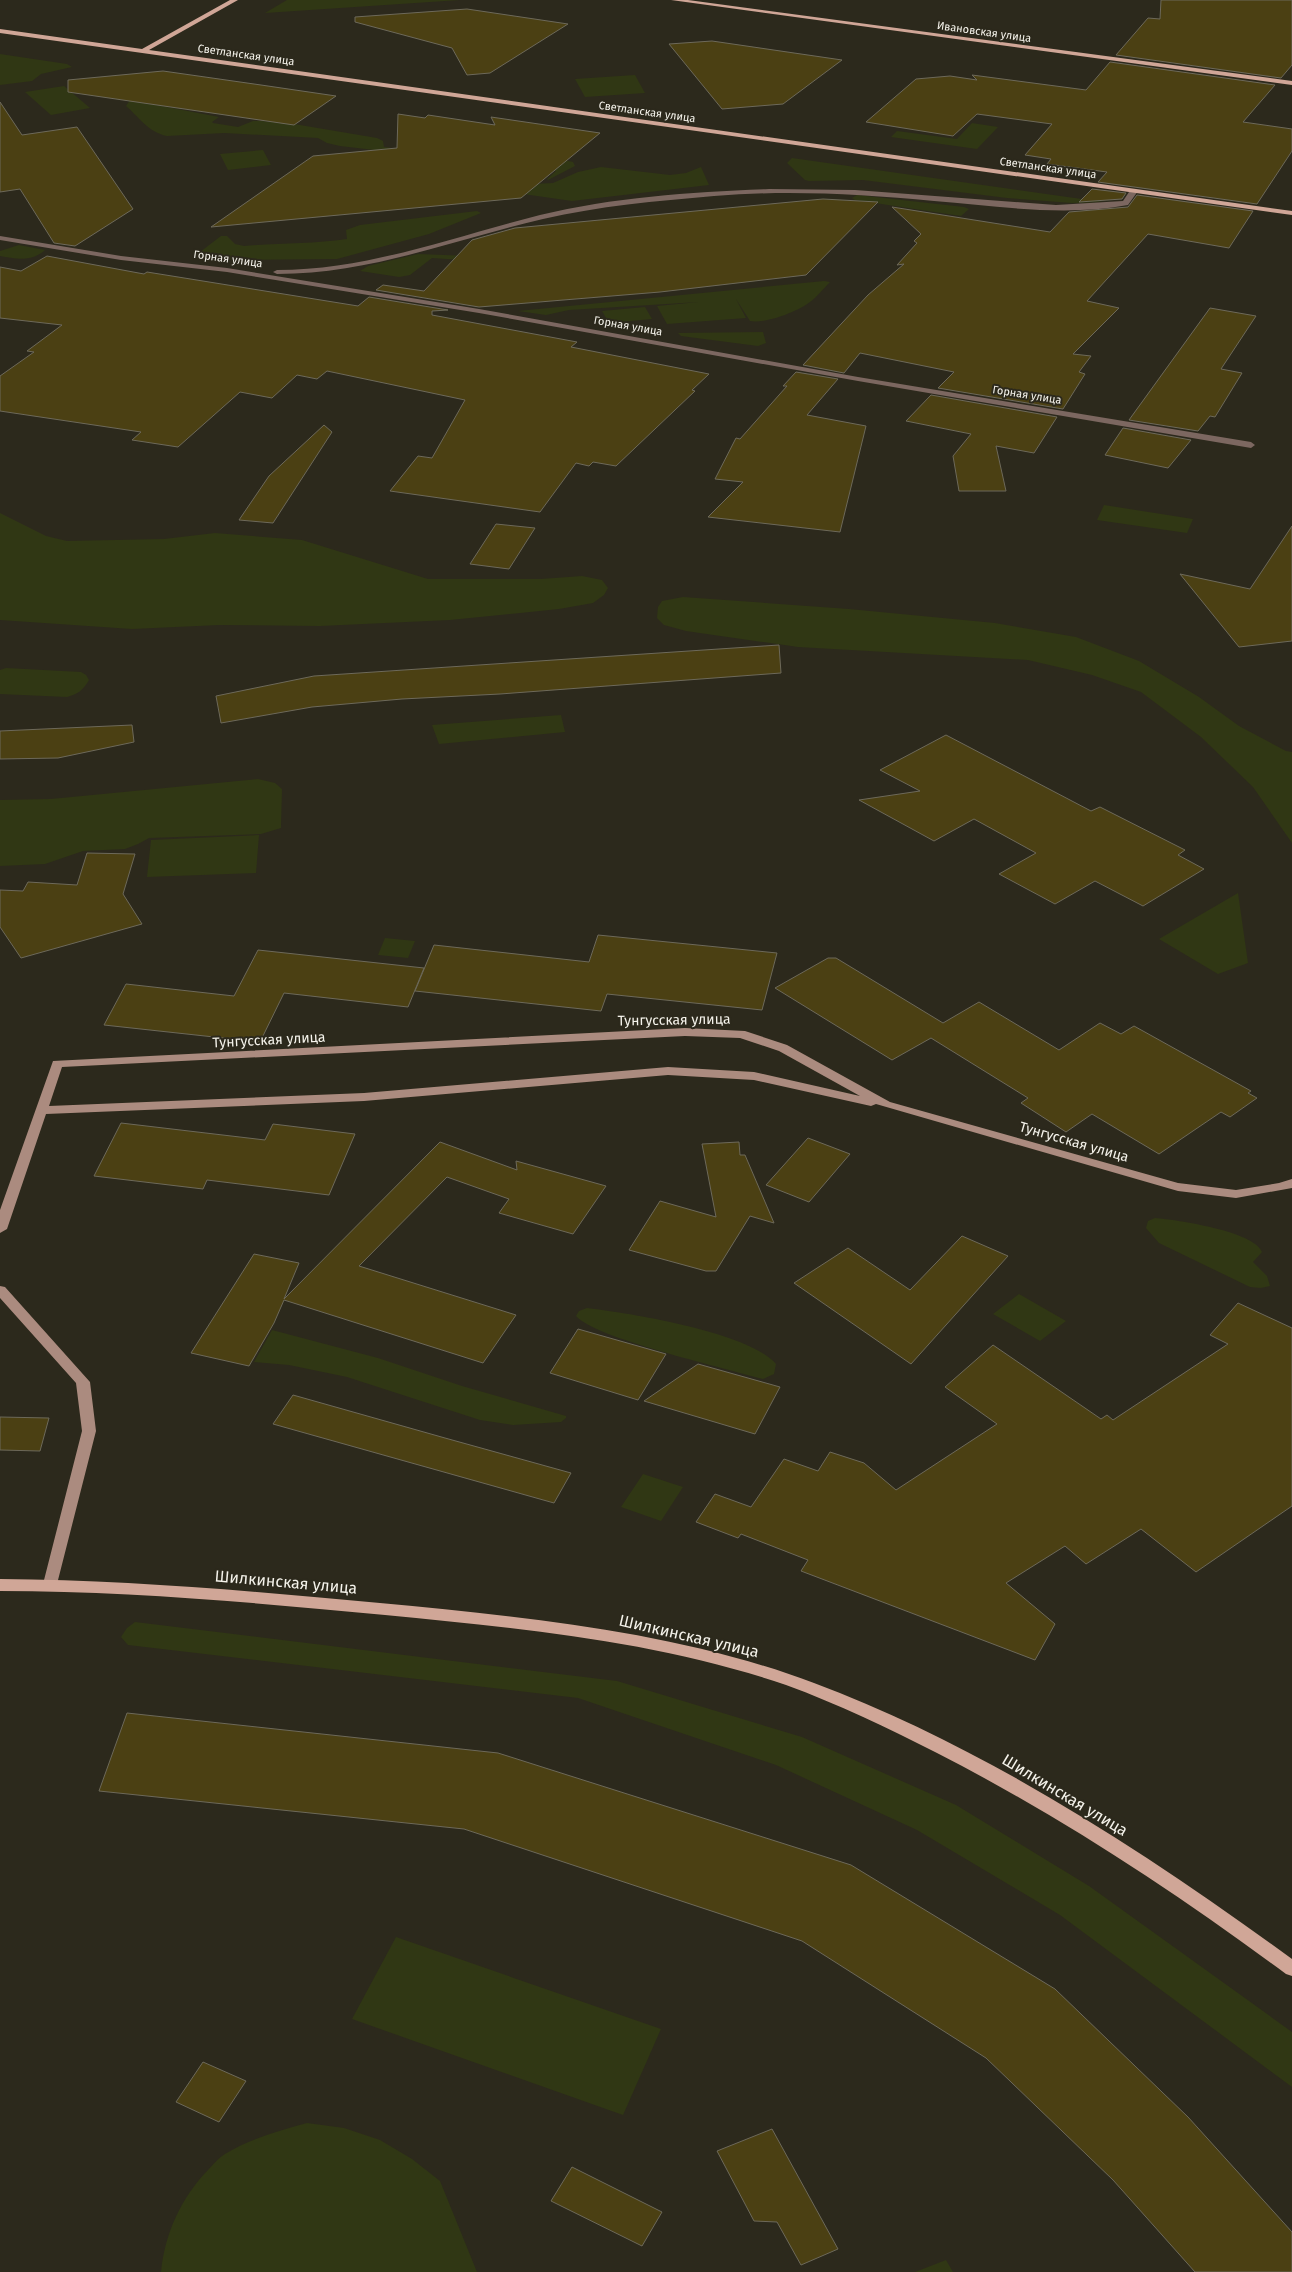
<svg xmlns="http://www.w3.org/2000/svg" width="1292" height="2272" viewBox="0 0 1292 2272" font-family="'Fira Sans',sans-serif">
  <style>
    .green { fill: #303714 }
    .building { fill: #4b4013; stroke: #6d695a }
    .lines { fill: none; stroke-linecap: round; stroke-linejoin: round }
    .minor { fill: #7c6760; fill-rule: evenodd }
    .secondary { fill: #ab8b7f; fill-rule: evenodd }
    .primary { fill: #d0a697; fill-rule: evenodd }
    .labels { text-anchor: middle; dominant-baseline: central; stroke-width: 4; stroke-linejoin: round; paint-order: stroke }
    .far-street-label { font-size: 11px; fill: #f5f3eb; stroke: #2c291c }
    .street-label { font-size: 14px; fill: #f5f3eb; stroke: #2c291c }
    .near-street-label { font-size: 16px; fill: #f5f3eb; stroke: #2c291c }
  </style>
  <rect width="100%" height="100%" fill="#2c291c"/>
  <!-- green -->
  <g class="green">
    <polygon points="287,0 460,0 265,13"/>
    <polygon points="0,54 67,64 72,67 41,74 32,81 0,85"/>
    <polygon points="635,75 645,93 585,97 575,79"/>
    <polygon points="64,86 90,108 51,115 25,92"/>
    <path d="M130 100 219 117 212 122 213 123 238 127 253 121H262L294 124 377 138 383 141 384 147 424 152 556 158 573 162 575 166 548 180 547 179 556 171 340 146 327 143 318 138 224 133 167 136C148 132 140 118 126 106Z"/>
    <polygon points="972,123 998,127 977,149 891,137 897,131 957,139"/>
    <polygon points="263,150 271,165 228,170 220,154"/>
    <polygon points="792,158 1103,202 1072,203 1007,198 863,180 809,181 805,180 787,163"/>
    <polygon points="601,167 670,175 686,173 701,167 709,185 572,201 523,194 532,184 553,183 578,172"/>
    <polygon points="857,195 964,207 969,209 961,216 855,200 852,198"/>
    <path d="M477 211 481 213 429 234 337 259 219 260 200 252 221 236H227L235 244 244 246C279 243 313 244 347 239L346 230 360 225Z"/>
    <path d="M19 245 45 250C32 262 16 259 0 256V251Z"/>
    <polygon points="418,254 471,256 522,264 432,258 410,275 399,277 360,271 368,266"/>
    <path d="M824 281 830 282C823 289 817 297 810 302 797 312 765 324 750 321L736 299 746 318 667 324 657 306 699 302 569 310 546 315 518 311Z"/>
    <polygon points="645,307 652,319 609,323 602,311"/>
    <polygon points="763,332 766,343 758,346 681,336 678,333"/>
    <polygon points="1104,505 1193,519 1187,533 1097,520"/>
    <polygon points="0,513 46,536 67,541 164,539 215,533 302,540 428,579 541,579 582,576 602,580 608,588 604,595 593,603 559,609 450,620 320,626 219,625 132,629 0,620"/>
    <polygon points="683,597 849,609 995,623 1076,637 1139,661 1199,697 1239,726 1286,751 1292,752 1292,843 1253,787 1201,737 1141,692 1092,675 1028,660 798,647 686,631 664,625 657,618 658,607 662,601"/>
    <path d="M6 668 81 672 86 675 89 680C83 690 78 694 67 697L0 694V670Z"/>
    <polygon points="561,715 565,732 439,744 432,725"/>
    <polygon points="258,779 275,783 282,789 281,825 281,828 261,834 149,838 138,844 125,849 83,851 45,864 0,866 0,800 51,799"/>
    <polygon points="259,835 256,873 147,877 151,840"/>
    <polygon points="1238,893 1248,963 1218,974 1159,939"/>
    <polygon points="385,938 415,941 408,958 378,955"/>
    <path d="M1155 1218C1177 1220 1254 1231 1262 1252L1253 1262 1267 1276 1270 1286 1261 1288 1250 1287 1159 1243 1146 1228 1148 1221Z"/>
    <polygon points="1019,1294 1066,1321 1040,1341 993,1314"/>
    <path d="M587 1308C629 1313 749 1332 776 1364L774 1374 763 1379 755 1377C721 1367 595 1338 576 1316L579 1311Z"/>
    <polygon points="272,1330 378,1358 462,1386 566,1416 566,1418 561,1422 513,1425 480,1420 347,1377 289,1365 254,1362"/>
    <polygon points="643,1474 683,1487 661,1521 621,1507"/>
    <polygon points="135,1622 617,1681 802,1737 956,1805 1089,1886 1292,2032 1292,2087 1060,1915 917,1830 776,1765 578,1698 128,1645 121,1637 127,1628"/>
    <polygon points="396,1937 661,2029 623,2115 352,2019"/>
    <path d="M307 2123 344 2128 380 2140 412 2159 440 2181 477 2272H161C165 2233 181 2198 208 2170 213 2165 218 2158 225 2154 250 2139 278 2131 307 2123Z"/>
    <polygon points="946,2260 953,2272 915,2272"/>
  </g>
  <!-- building -->
  <g class="building">
    <polygon points="1161,0 1292,0 1292,65 1281,78 1116,55 1148,18 1160,19"/>
    <polygon points="467,9 568,24 490,73 467,75 452,48 355,22 355,17"/>
    <polygon points="712,41 842,60 783,104 722,109 669,44"/>
    <polygon points="1110,62 1275,85 1243,122 1292,129 1292,151 1257,204 1098,182 1107,172 1047,164 1051,159 1025,155 1052,124 977,114 953,136 866,122 916,79 950,76 977,80 972,75 1086,90"/>
    <polygon points="163,71 261,85 336,96 294,125 68,92 68,80"/>
    <polygon points="0,102 22,135 77,127 133,209 75,246 54,243 20,189 0,192"/>
    <polygon points="398,114 425,118 428,115 495,125 491,117 600,133 521,198 211,227 313,156 397,148"/>
    <polygon points="1092,189 1126,193 1122,199 1079,202"/>
    <polygon points="1137,195 1253,211 1229,248 1148,234 1087,301 1119,308 1073,354 1091,356 1079,372 1085,374 1063,409 938,388 954,372 860,353 844,373 803,365 868,295 904,264 897,265 917,243 914,241 921,234 892,207 1050,232 1069,212 1128,207"/>
    <polygon points="823,199 878,202 806,275 660,292 479,307 376,290 383,285 424,291 472,240 515,228"/>
    <polygon points="47,256 144,274 147,272 358,306 369,297 448,310 432,311 432,315 577,342 571,347 709,374 692,390 695,391 616,466 593,462 589,466 576,463 540,512 390,491 418,456 432,458 465,400 327,371 317,379 297,375 272,398 240,392 178,447 132,440 141,432 0,411 0,376 34,352 27,351 62,325 0,318 0,267 21,271"/>
    <polygon points="1210,308 1256,316 1221,369 1242,373 1215,417 1210,416 1198,431 1129,420"/>
    <polygon points="796,372 838,379 807,415 866,426 840,532 708,517 743,482 715,479 736,438 740,439 787,386 783,386"/>
    <polygon points="931,395 1057,417 1034,453 996,446 1006,491 959,491 953,456 971,434 906,421"/>
    <polygon points="324,425 332,432 273,523 239,520 269,476"/>
    <polygon points="1123,428 1191,440 1168,468 1105,455"/>
    <polygon points="496,524 535,528 509,569 470,564"/>
    <polygon points="1292,526 1292,641 1239,647 1180,574 1250,589"/>
    <polygon points="779,645 781,673 500,694 402,699 312,707 221,723 216,696 314,676"/>
    <polygon points="132,725 134,742 58,758 0,759 0,731"/>
    <polygon points="946,735 1091,811 1100,807 1185,850 1178,855 1204,869 1143,906 1095,881 1055,904 999,874 1036,853 974,819 934,841 859,800 920,791 880,770"/>
    <polygon points="87,853 135,854 123,894 142,924 21,958 0,927 0,890 23,891 28,882 77,885"/>
    <polygon points="598,935 777,953 762,1010 607,994 601,1011 415,991 434,945 589,962"/>
    <polygon points="258,950 424,968 408,1007 284,993 260,1042 104,1025 126,984 234,996"/>
    <polygon points="828,958 836,958 943,1023 979,1002 1059,1050 1100,1023 1121,1034 1134,1026 1251,1091 1248,1093 1257,1098 1230,1117 1221,1112 1159,1154 1092,1114 1066,1132 1021,1103 1028,1098 931,1038 892,1060 775,988"/>
    <polygon points="121,1123 265,1140 273,1124 355,1134 329,1195 207,1180 203,1189 94,1176"/>
    <polygon points="808,1138 850,1154 809,1202 766,1185"/>
    <polygon points="440,1142 517,1170 516,1161 606,1186 573,1234 499,1213 509,1199 447,1177 359,1266 516,1315 483,1363 284,1300 274,1323 249,1366 191,1353 254,1254 299,1263 284,1299"/>
    <polygon points="739,1142 740,1155 745,1155 774,1223 750,1216 716,1271 706,1271 629,1250 660,1201 716,1217 702,1144"/>
    <polygon points="962,1236 1008,1256 911,1364 794,1283 848,1248 910,1290"/>
    <polygon points="1238,1303 1292,1328 1292,1506 1196,1572 1141,1529 1086,1564 1065,1546 1006,1583 1055,1624 1035,1660 801,1571 808,1560 741,1534 738,1538 696,1522 715,1494 751,1507 784,1459 818,1471 830,1452 864,1463 896,1490 997,1424 945,1387 993,1345 1101,1419 1107,1415 1113,1420 1228,1344 1210,1335"/>
    <polygon points="578,1329 666,1354 638,1400 550,1373"/>
    <polygon points="698,1364 780,1387 755,1434 644,1401"/>
    <polygon points="293,1395 445,1438 571,1473 554,1503 273,1424"/>
    <polygon points="0,1417 49,1418 40,1451 0,1450"/>
    <polygon points="127,1713 498,1753 851,1865 1055,1989 1188,2117 1292,2232 1292,2272 1195,2272 1113,2180 986,2058 802,1941 464,1829 99,1791"/>
    <polygon points="203,2062 246,2081 219,2122 176,2102"/>
    <polygon points="772,2129 838,2249 801,2265 777,2222 754,2221 717,2151"/>
    <polygon points="572,2167 662,2212 642,2246 551,2201"/>
  </g>
  <g class="lines">
    <!-- minor -->
    <g class="minor">
      <path d="M769 189 855 190 1056 205 1123 201 1131 189 1138 191 1128 205C1064 217 997 206 934 201 860 194 787 190 714 196 656 201 599 206 543 219 454 240 369 274 277 274L273 272 277 270C368 270 452 237 540 215 614 197 693 192 769 189Z"/>
      <polygon points="0,236 121,256 227,268 479,309 858,377 1251,442 1255,445 1251,448 858,381 479,313 227,272 121,260 0,240"/>
    </g>
    <!-- secondary -->
    <g class="secondary">
      <path d="M685 1028 745 1031 787 1045 890 1102 1178 1183 1236 1190 1279 1183 1292 1179V1188L1236 1198 1178 1191 876 1104 871 1106 754 1080 668 1075 364 1101 46 1114 7 1229 0 1233V1210L53 1061ZM685 1036 740 1038 779 1051 860 1096 754 1072 668 1067 364 1093 49 1106 62 1067Z"/>
      <polygon points="0,1286 5,1287 90,1382 96,1431 57,1584 55,1588 50,1590 45,1588 43,1584 82,1431 76,1383 0,1298"/>
    </g>
    <!-- primary -->
    <g class="primary">
      <polygon points="230,0 238,0 149,50 1292,211 1292,215 0,33 0,29 142,49"/>
      <polygon points="671,0 688,0 1292,81 1292,85"/>
      <path d="M0 1579C127 1580 253 1591 380 1603 526 1617 676 1631 814 1683 983 1746 1147 1853 1292 1959V1976L1286 1974C1175 1892 1060 1816 937 1753 888 1728 838 1704 786 1685 658 1641 519 1628 385 1615 257 1603 129 1591 0 1591Z"/>
    </g>
  </g>
  <g class="labels">
    <!-- far-street labels -->
    <g class="far-street-label">
      <text transform="translate(984 32) rotate(8)">Ивановская улица</text>
      <text transform="translate(246 55) rotate(8)">Светланская улица</text>
      <text transform="translate(647 112) rotate(8)">Светланская улица</text>
      <text transform="translate(1048 168) rotate(8)">Светланская улица</text>
      <text transform="translate(228 259) rotate(8)">Горная улица</text>
      <text transform="translate(628 326) rotate(10)">Горная улица</text>
      <text transform="translate(1027 395) rotate(9)">Горная улица</text>
    </g>
    <!-- street labels -->
    <g class="street-label">
      <text transform="translate(674 1020) rotate(-1)">Тунгусская улица</text>
      <text transform="translate(269 1040) rotate(-3)">Тунгусская улица</text>
      <text transform="translate(1074 1142) rotate(16)">Тунгусская улица</text>
    </g>
    <!-- near-street labels -->
    <g class="near-street-label">
      <text transform="translate(286 1582) rotate(5)">Шилкинская улица</text>
      <text transform="translate(689 1636) rotate(13)">Шилкинская улица</text>
      <text transform="translate(1065 1795) rotate(31)">Шилкинская улица</text>
    </g>
  </g>
</svg>
